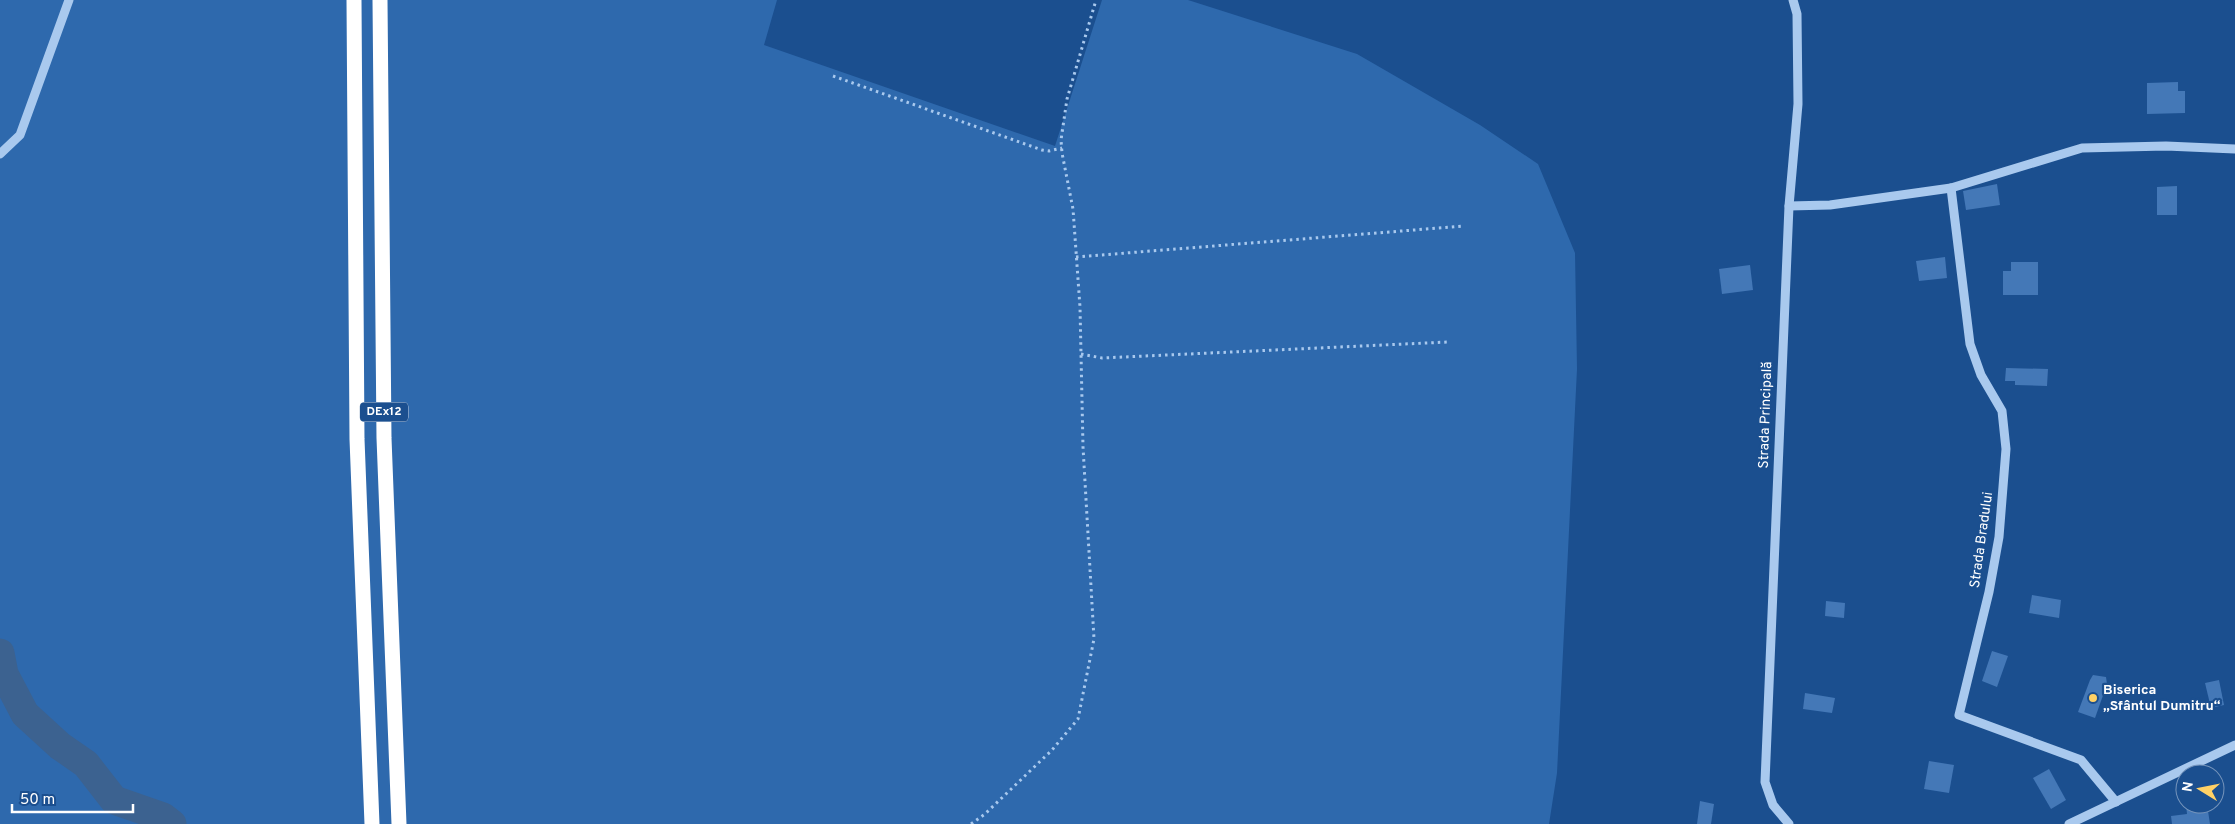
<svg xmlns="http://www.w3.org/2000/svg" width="2235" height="824" viewBox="0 0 2235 824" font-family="Overpass,sans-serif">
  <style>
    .green { fill: #2e69ad }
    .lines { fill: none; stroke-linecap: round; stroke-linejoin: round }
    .river { stroke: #3c6290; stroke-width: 29 }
    .building { fill: #4478b7 }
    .path { stroke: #a9c9ee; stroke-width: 3; stroke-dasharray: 2.5 4; stroke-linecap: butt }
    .minor { stroke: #a9c9ee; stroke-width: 9 }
    .highway { stroke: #fff; stroke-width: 15 }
    .poi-dot { fill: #ffd166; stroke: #1b4f8f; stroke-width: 2 }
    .labels { text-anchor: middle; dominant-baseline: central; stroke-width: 4.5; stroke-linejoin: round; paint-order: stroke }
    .shield { fill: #1b4f8f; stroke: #bbcadd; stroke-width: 1 }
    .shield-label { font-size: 12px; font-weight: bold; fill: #fff }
    .street-label { font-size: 14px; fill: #fff; stroke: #1b4f8f }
    .poi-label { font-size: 14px; font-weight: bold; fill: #fff; stroke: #1b4f8f; text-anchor: start }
  </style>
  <rect width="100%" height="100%" fill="#1b4f8f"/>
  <!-- green -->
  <polygon class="green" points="0,0 777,0 764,45 1055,146 1102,0 1188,0 1357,54 1480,125 1538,164 1575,253 1577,369 1557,773 1549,824 0,824"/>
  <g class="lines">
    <!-- river -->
    <polyline class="river" points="0,653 4,674 25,714 60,746 86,764 114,800 163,817 172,824"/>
  </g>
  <!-- building -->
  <g class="building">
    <polygon points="2178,82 2178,91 2185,91 2185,113 2147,114 2147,83"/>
    <polygon points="1997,184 2000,205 1966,210 1963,191"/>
    <polygon points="2177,186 2177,215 2157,215 2157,187"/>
    <polygon points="1945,257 1947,278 1919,281 1916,261"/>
    <polygon points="2011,262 2038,262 2038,295 2003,295 2003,271 2011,271"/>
    <polygon points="1750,265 1753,290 1722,294 1719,269"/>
    <polygon points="2006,368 2048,369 2047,386 2015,385 2015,381 2005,381"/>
    <polygon points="2032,595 2061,600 2059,618 2029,613"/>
    <polygon points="1826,601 1845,603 1844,618 1825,616"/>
    <polygon points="1992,651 2008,656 1997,687 1982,681"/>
    <polygon points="2093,675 2106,677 2107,684 2095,718 2078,712 2090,680"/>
    <polygon points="2219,680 2224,705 2211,708 2205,683"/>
    <polygon points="1805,693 1835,698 1832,713 1803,709"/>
    <polygon points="1929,761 1954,765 1949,793 1924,789"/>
    <polygon points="2049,769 2066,800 2051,809 2033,778"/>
    <polygon points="1700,801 1714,804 1711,824 1697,824"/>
    <polygon points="2186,804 2200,804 2201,812 2208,811 2210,824 2172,824 2171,816 2187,814"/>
  </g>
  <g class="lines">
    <!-- path -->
    <g class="path">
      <polyline points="833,76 1042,150 1049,151 1062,148"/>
      <polyline points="1076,257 1464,226"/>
      <polyline points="1081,354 1102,358 1448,342"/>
      <polyline points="971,824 985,814 1052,750 1078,719 1094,639 1083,447 1080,307 1073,209 1062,153 1061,140 1067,99 1096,0"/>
    </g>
    <!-- minor -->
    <g class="minor">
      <polyline points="0,154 20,135 69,0"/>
      <polyline points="1951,188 1970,344 1981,375 2002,411 2006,449 1999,537 1989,592 1959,715 2081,760 2116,802"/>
      <polyline points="1789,206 1830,205 1951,188 2082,148 2166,146 2235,149"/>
      <polyline points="1789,824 1773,805 1765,782 1789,206 1798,104 1797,14 1793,0"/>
      <polyline points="2069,824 2235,745"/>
    </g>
    <!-- highway -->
    <g class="highway">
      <polyline points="354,0 357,439 372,824"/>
      <polyline points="380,0 384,438 399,824"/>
    </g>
  </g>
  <!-- markers -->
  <circle class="poi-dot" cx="2093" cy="698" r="5"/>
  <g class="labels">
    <!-- shield labels -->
    <rect class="shield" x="360" y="402.5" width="48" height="19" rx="4"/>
    <g class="shield-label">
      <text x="384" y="412">DEx12</text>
    </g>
    <!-- street labels -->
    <g class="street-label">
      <text transform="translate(1766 415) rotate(-88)">Strada Principală</text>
      <text transform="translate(1982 540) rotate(-82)">Strada Bradului</text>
    </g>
    <!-- poi labels -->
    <g class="poi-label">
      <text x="2103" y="690">Biserica<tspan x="2103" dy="16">„Sfântul Dumitru“</tspan></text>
    </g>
  </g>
  <!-- north arrow -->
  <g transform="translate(2200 789) rotate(280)"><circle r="24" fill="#1b4f8f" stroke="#7695bc"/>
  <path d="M0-4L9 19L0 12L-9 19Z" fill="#ffd166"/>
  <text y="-8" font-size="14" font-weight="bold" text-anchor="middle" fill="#ffffff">N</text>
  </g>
  <!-- scale -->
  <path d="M12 804v8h121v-8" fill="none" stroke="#ffffff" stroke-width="2.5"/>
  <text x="20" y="804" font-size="15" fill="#ffffff" stroke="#1b4f8f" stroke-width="4" paint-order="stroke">50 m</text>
</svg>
